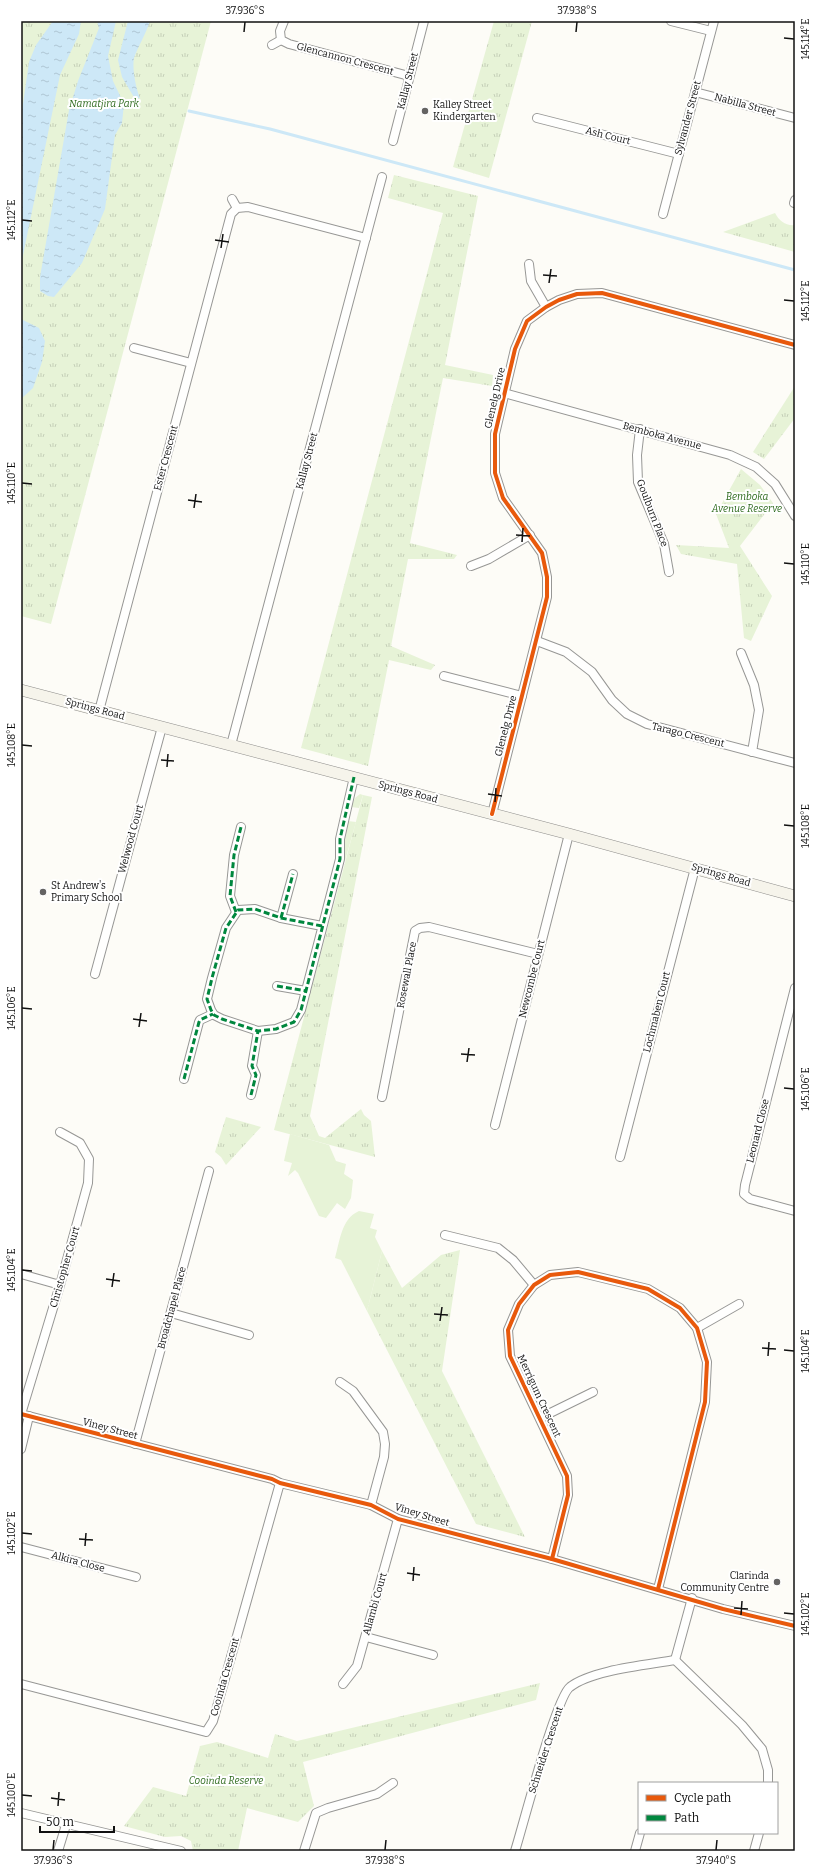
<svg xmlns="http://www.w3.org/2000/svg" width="816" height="1872" viewBox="0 0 816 1872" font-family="Bitter,serif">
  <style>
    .grass { fill: #e7f3d7 }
    .park { fill: url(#park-tufts) }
    .water { fill: url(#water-ripples) }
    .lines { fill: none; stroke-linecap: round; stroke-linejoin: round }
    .stream { stroke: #cde8f7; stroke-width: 3 }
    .street-casing { stroke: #979795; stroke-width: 10 }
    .secondary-casing { stroke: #8e8d8b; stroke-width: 12 }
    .street { stroke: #fffffe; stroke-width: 8 }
    .secondary { stroke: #f6f4eb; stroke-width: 11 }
    .quiet { stroke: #00873e; stroke-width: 3; stroke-dasharray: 6 3; stroke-linecap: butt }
    .cycleway-casing { stroke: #fff; stroke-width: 6 }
    .cycleway { stroke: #e8590c; stroke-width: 4 }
    .ticks { fill: none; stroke: #111; stroke-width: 1.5 }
    .poi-dot { fill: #646362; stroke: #fff; stroke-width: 1.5 }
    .labels { text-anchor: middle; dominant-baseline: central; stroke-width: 4; stroke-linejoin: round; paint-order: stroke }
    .street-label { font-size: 10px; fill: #111; stroke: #fff }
    .park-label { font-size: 10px; font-style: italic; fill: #2f6b1f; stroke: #fff }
    .poi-label { font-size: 10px; fill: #111; stroke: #fff; text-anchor: start }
    .neatline { fill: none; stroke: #111; stroke-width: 1.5 }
    .ticks-label { font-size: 10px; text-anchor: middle; fill: #111 }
  </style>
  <defs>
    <pattern id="park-tufts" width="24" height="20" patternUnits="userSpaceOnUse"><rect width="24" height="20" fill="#e7f3d7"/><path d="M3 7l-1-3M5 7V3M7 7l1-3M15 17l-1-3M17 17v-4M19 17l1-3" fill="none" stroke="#c5cfb8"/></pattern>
    <pattern id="water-ripples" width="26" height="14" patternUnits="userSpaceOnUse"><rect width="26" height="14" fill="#cde8f7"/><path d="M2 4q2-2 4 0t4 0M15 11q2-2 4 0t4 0" fill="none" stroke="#afc6d3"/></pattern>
  </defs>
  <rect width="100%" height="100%" fill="#fdfcf7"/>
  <!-- grass -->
  <g class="grass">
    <polygon points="360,794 363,795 359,808 351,807 355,798"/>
    <polygon points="348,821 356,822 345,861 344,844"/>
    <polygon points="290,1134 329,1145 336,1161 346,1164 344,1174 353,1180 351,1198 345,1209 337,1203 326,1218 319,1216 298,1173 295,1170 288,1176 292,1163 284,1161"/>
    <path d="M359 1211 374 1214 370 1228 377 1230 375 1237 382 1251 367 1311 341 1260 335 1258C340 1241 341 1219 359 1211Z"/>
  </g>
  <!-- park -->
  <g class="park">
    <polygon points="21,21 211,21 51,624 21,616"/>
    <polygon points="494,21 532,21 489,178 453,167"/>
    <polygon points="394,175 478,196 445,365 493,375 492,386 443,378 410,543 457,555 454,559 408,559 391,646 435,665 431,670 389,660 368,766 301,748 443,213 388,198"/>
    <path d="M775 213C779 221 786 226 795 225V252L723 232Z"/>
    <polygon points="795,386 795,418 764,459 753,452"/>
    <polygon points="741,469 760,485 773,503 740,546 772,596 751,641 744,638 737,564 681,554 676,545 729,548 716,514"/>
    <polygon points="363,795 372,797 310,1116 319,1136 325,1138 361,1109 364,1115 371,1121 375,1157 274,1130"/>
    <polygon points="226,1117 261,1127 226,1165 221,1157 215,1152"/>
    <polygon points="460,1250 442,1371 525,1537 476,1524 367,1311 382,1251 402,1288 441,1255"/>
    <polygon points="540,1683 536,1700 303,1762 314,1806 298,1822 247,1808 238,1851 193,1851 191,1841 181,1836 165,1837 124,1826 153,1787 186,1796 200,1746 217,1742 268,1758 275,1734 297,1741"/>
  </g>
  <!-- water -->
  <g class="water">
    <polygon points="53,21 81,21 79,34 60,75 21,265 21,118 29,62 36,45"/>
    <polygon points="97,21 116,21 108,56 113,81 124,104 122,123 115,135 105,209 82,263 54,297 48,296 40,291 40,277 69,110 78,81 99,28"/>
    <path d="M128 21H150C146 34 138 46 134 58 132 68 136 89 140 98L135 99 122 77 118 60Z"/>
    <polygon points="21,319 39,328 45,341 42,362 33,388 21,399"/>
  </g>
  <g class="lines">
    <!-- stream -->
    <polyline class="stream" points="189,111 270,129 795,270"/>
    <!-- street casing -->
    <g class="street-casing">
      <g id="street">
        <polyline points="284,21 280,31 281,40 289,44 409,76"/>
        <polyline points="671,21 711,31"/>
        <polyline points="272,45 281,40"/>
        <polyline points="695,92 795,118"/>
        <polyline points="537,118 679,154"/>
        <polyline points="393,141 424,21"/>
        <polyline points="232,199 237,208"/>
        <polyline points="794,203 795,200"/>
        <polyline points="663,214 714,21"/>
        <polyline points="529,264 531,281 546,307"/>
        <polyline points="134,348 191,363"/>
        <polyline points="504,393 730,455 756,467 775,484 795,516"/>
        <polyline points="640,429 637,455 638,482 664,544 669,572"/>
        <polyline points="471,566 489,559 530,535"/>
        <polyline points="537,641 566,652 592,672 612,700 627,714 647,724 795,763"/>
        <polyline points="741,653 754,685 759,710 752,752"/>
        <polyline points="444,676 522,696"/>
        <polyline points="99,711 231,214 237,208 248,207 366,238"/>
        <polyline points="231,745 382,177"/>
        <polyline points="492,814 547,597 547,577 542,553 503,498 495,473 495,434 515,349 527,321 546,307 559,300 577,294 602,293 795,345"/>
        <polyline points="236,912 230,896 234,855 241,827"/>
        <polyline points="281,918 293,874"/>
        <polyline points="322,926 281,918 255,909 238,910 226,928 212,978 207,999 211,1010 214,1015 222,1019 258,1031 276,1029 294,1022 301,1010 340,859 340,839 354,777"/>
        <polyline points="95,974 162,727"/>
        <polyline points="277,986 306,991"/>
        <polyline points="795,988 745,1185 744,1194 750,1199 795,1211"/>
        <polyline points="184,1079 199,1022 200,1020 213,1014"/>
        <polyline points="251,1095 256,1075 252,1066 258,1031"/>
        <polyline points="382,1097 415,931 420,928 429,927 538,954"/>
        <polyline points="495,1125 569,834"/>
        <polyline points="620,1157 695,868"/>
        <polyline points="445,1235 498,1248 513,1260 534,1285"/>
        <polyline points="21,1274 60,1285"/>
        <polyline points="171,1313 249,1335"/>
        <polyline points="697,1328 739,1304"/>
        <polyline points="340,1382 353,1391 383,1432 385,1444 384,1457 371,1505"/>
        <polyline points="21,1414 272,1479 280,1483 371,1505 398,1519 552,1559 723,1609 795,1626"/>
        <polyline points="21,1414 60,1285 88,1183 89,1159 80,1143 60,1132"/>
        <polyline points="540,1418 593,1392"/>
        <polyline points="135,1444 209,1171"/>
        <polyline points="21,1449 29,1416"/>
        <polyline points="21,1547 136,1577"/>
        <polyline points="552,1559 568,1495 567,1476 510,1356 508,1330 519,1304 534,1285 550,1275 578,1272 648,1289 680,1308 697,1328 707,1362 705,1402 658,1589"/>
        <polyline points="366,1637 433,1655"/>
        <polyline points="675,1660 742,1725 762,1749 768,1770 768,1783"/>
        <polyline points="675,1660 692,1598"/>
        <polyline points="21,1684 206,1732 213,1721 280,1483"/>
        <polyline points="343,1684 357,1666 398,1519"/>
        <polyline points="21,1813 181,1851"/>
        <polyline points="58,1851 66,1825"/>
        <polyline points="304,1851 316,1813 328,1808 377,1794 393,1783"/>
        <path d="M515 1851C523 1826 556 1697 570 1687 591 1670 647 1665 675 1660"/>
        <polyline points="635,1851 640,1833"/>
        <polyline points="754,1851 759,1833"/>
      </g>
    </g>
    <!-- secondary casing -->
    <g class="secondary-casing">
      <polyline id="secondary" points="21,690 569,834 795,896"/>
    </g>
    <!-- street -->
    <use href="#street" class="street"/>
    <!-- secondary -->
    <use href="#secondary" class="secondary"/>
    <!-- quiet -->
    <g class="quiet">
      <polyline points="236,912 230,896 234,855 241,827"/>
      <polyline points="281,918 293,874"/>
      <polyline points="322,926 281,918 255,909 238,910 226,928 212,978 207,999 211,1010 214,1015 222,1019 258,1031 276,1029 294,1022 301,1010 340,859 340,839 354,777"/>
      <polyline points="277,986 306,991"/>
      <polyline points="184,1079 199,1022 200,1020 213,1014"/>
      <polyline points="251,1095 256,1075 252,1066 258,1031"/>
    </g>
    <!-- cycleway casing -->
    <g class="cycleway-casing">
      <g id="cycleway">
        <polyline points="492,814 547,597 547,577 542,553 503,498 495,473 495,434 515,349 527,321 546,307 559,300 577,294 602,293 795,345"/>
        <polyline points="21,1414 272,1479 280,1483 371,1505 398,1519 552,1559 723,1609 795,1626"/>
        <polyline points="552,1559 568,1495 567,1476 510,1356 508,1330 519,1304 534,1285 550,1275 578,1272 648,1289 680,1308 697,1328 707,1362 705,1402 658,1589"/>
      </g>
    </g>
    <!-- cycleway -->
    <use href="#cycleway" class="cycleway"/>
  </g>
  <!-- ticks -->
  <path class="ticks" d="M244 32 245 22M576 32 577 22M784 38 794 39M22 220 32 221M215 240 229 242M221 248 223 234M543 275 557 276M549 283 551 269M784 300 794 301M22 483 32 484M188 500 202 502M194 508 196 494M516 535 530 536M522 542 523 528M784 563 794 564M22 745 32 746M161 760 174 761M167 767 168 754M488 794 502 796M495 802 496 788M784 825 794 826M22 1008 32 1009M133 1019 147 1021M139 1027 141 1013M461 1054 475 1055M467 1062 469 1048M784 1088 794 1089M22 1270 32 1271M106 1279 120 1281M112 1287 114 1273M434 1314 448 1315M440 1321 442 1307M762 1348 776 1349M784 1350 794 1351M768 1356 769 1342M22 1533 32 1534M79 1539 93 1540M85 1546 86 1533M407 1573 420 1575M413 1581 414 1567M734 1608 748 1609M784 1613 794 1614M741 1615 742 1601M22 1795 32 1796M51 1798 65 1800M58 1806 59 1792M53 1850 54 1840M385 1850 386 1840M716 1850 717 1840"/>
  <!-- markers -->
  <g class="poi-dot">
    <circle cx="425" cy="111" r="4"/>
    <circle cx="43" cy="892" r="4"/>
    <circle cx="777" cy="1582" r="4"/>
  </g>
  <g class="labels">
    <!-- street labels -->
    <g class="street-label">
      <text transform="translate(345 59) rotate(15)">Glencannon Crescent</text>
      <text transform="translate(408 81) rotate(-76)">Kallay Street</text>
      <text transform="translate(745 105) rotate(15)">Nabilla Street</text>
      <text transform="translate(688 118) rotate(-75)">Sylvander Street</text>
      <text transform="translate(608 136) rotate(14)">Ash Court</text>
      <text transform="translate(495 398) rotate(-77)">Glenelg Drive</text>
      <text transform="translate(662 436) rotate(15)">Bemboka Avenue</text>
      <text transform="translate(166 458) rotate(-75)">Ester Crescent</text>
      <text transform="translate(307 461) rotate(-75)">Kallay Street</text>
      <text transform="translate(652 513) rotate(69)">Goulburn Place</text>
      <text transform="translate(95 709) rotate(15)">Springs Road</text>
      <text transform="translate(506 726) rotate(-76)">Glenelg Drive</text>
      <text transform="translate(688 735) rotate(14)">Tarago Crescent</text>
      <text transform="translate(408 792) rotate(15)">Springs Road</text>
      <text transform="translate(131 839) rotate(-75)">Welwood Court</text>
      <text transform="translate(721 875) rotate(16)">Springs Road</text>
      <text transform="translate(407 975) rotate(-79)">Rosewall Place</text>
      <text transform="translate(532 979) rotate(-76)">Newcombe Court</text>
      <text transform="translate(657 1012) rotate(-76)">Lochmaben Court</text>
      <text transform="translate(758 1131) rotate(-76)">Leonard Close</text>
      <text transform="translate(65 1267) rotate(-74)">Christopher Court</text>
      <text transform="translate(172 1308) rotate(-75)">Broadchapel Place</text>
      <text transform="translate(539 1396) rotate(65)">Merrigum Crescent</text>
      <text transform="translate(110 1429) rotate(15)">Viney Street</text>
      <text transform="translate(422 1515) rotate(17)">Viney Street</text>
      <text transform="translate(78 1562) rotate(15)">Alkira Close</text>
      <text transform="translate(375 1604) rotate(-74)">Allambi Court</text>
      <text transform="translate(225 1677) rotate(-74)">Cooinda Crescent</text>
      <text transform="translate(546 1750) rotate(-72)">Schneider Crescent</text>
    </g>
    <!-- park labels -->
    <g class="park-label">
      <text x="104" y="104">Namatjira Park</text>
      <text x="747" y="497">Bemboka<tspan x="747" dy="12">Avenue Reserve</tspan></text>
      <text x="226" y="1781">Cooinda Reserve</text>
    </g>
    <!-- poi labels -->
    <g class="poi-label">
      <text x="433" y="105">Kalley Street<tspan x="433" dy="12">Kindergarten</tspan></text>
      <text x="51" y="886">St Andrew's<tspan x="51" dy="12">Primary School</tspan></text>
      <text x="769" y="1576" text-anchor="end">Clarinda<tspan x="769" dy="12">Community Centre</tspan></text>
    </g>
  </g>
  <!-- border -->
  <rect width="816" height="1872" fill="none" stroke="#ffffff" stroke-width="44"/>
  <!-- legend -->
  <rect x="638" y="1782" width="140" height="52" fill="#ffffff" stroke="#a0a0a0"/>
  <rect x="646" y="1795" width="20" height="6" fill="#e8590c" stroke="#a0a0a0"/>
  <text x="674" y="1802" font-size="12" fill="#111111">Cycle path</text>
  <rect x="646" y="1815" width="20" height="6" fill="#00873e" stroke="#a0a0a0"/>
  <text x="674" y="1822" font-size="12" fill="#111111">Path</text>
  <!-- scale -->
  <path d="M40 1826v6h74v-6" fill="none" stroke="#111111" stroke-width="2"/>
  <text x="46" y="1826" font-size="12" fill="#111111" stroke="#ffffff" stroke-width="3" paint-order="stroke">50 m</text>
  <rect x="22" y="22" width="772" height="1828" class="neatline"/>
  <g class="ticks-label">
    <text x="245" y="14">37.936°S</text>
    <text x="577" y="14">37.938°S</text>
    <text transform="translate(805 39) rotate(-90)" y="4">145.114°E</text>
    <text transform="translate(11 220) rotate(-90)" y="4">145.112°E</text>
    <text transform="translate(805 301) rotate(-90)" y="4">145.112°E</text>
    <text transform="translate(11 483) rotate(-90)" y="4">145.110°E</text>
    <text transform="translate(805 564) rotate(-90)" y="4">145.110°E</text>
    <text transform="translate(11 745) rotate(-90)" y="4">145.108°E</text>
    <text transform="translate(805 826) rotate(-90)" y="4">145.108°E</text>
    <text transform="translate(11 1008) rotate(-90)" y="4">145.106°E</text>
    <text transform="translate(805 1089) rotate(-90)" y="4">145.106°E</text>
    <text transform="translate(11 1270) rotate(-90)" y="4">145.104°E</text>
    <text transform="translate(805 1351) rotate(-90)" y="4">145.104°E</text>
    <text transform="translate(11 1533) rotate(-90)" y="4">145.102°E</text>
    <text transform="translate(805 1614) rotate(-90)" y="4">145.102°E</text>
    <text transform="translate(11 1795) rotate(-90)" y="4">145.100°E</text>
    <text x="53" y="1864">37.936°S</text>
    <text x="385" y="1864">37.938°S</text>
    <text x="716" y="1864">37.940°S</text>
  </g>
</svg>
